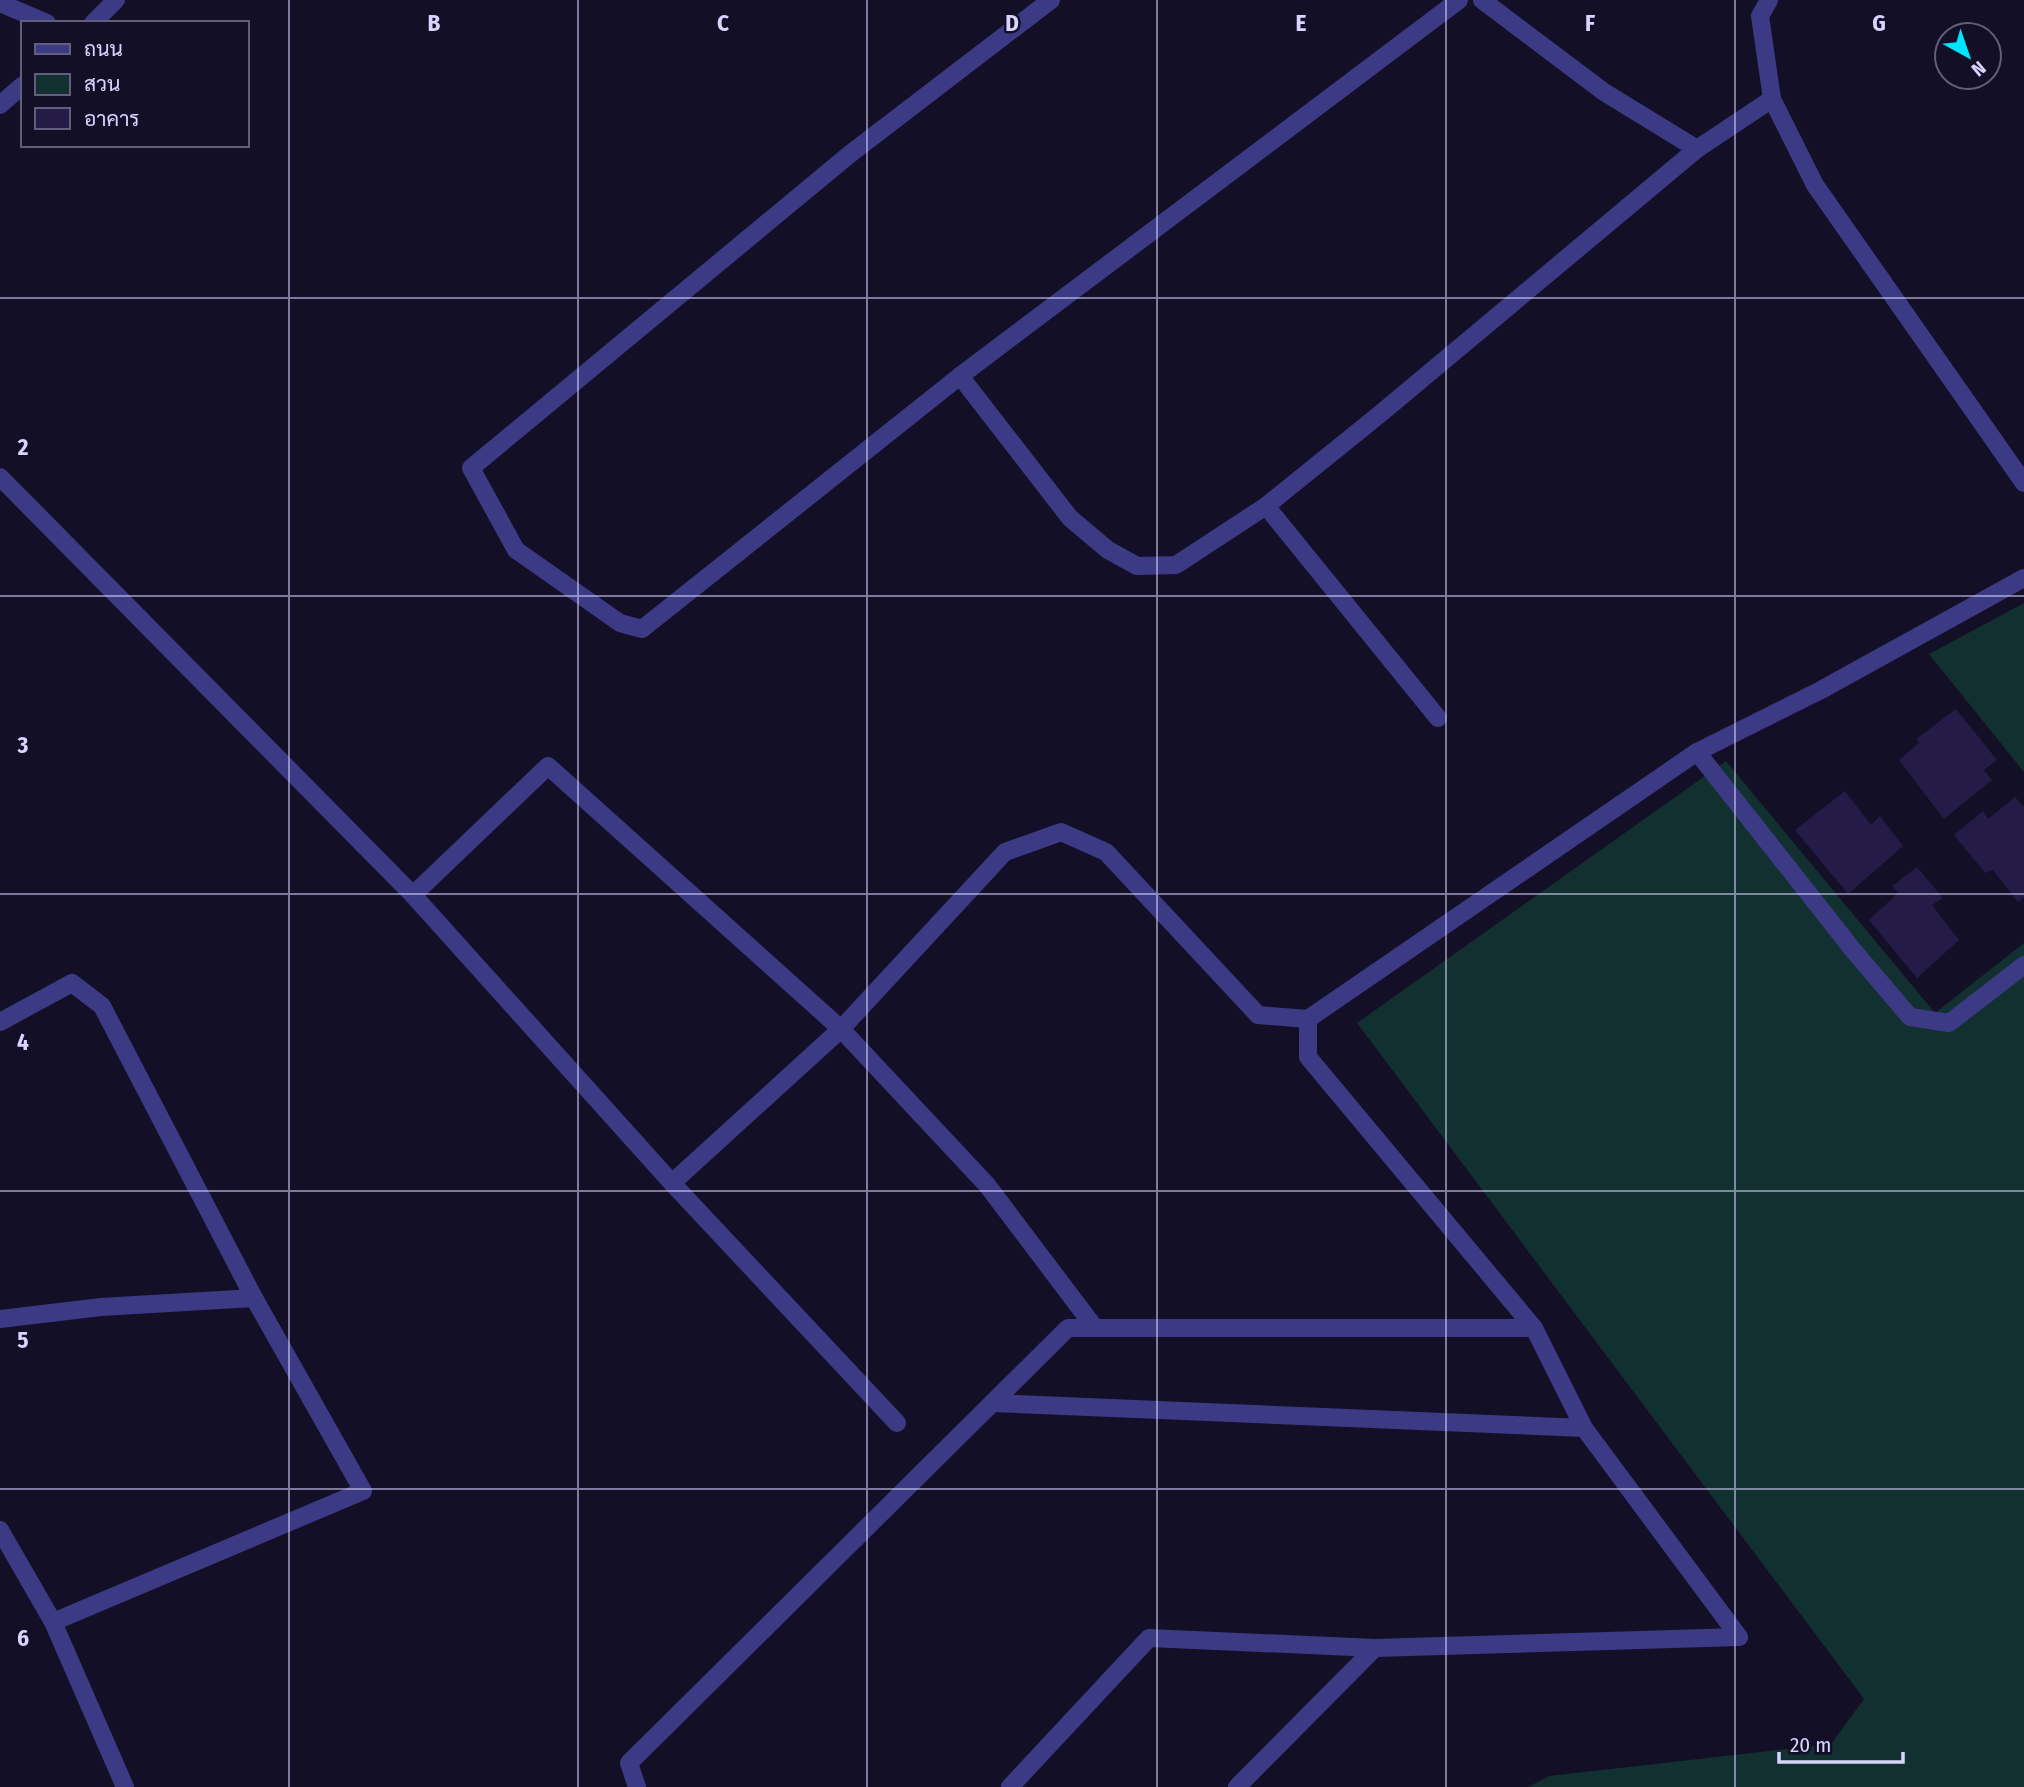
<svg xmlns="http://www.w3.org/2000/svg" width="2024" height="1787" viewBox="0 0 2024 1787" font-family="'Fira Sans Condensed',Sarabun,sans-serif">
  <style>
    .green { fill: #12302f }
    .building { fill: #241b47 }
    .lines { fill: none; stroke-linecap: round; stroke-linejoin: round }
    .service { stroke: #3d3a85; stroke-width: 18 }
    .minor { stroke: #3d3a85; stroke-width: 18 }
    .grid { fill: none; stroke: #d9d4ff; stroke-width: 2; stroke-opacity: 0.55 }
    .grid-label { font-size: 23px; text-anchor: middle; font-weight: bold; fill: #d9d4ff; stroke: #130f26; stroke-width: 5; stroke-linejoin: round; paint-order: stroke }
  </style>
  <rect width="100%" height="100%" fill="#130f26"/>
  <!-- green -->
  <g class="green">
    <polygon points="2024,603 2024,772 1929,654"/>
    <polygon points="1726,761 1935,1013 2024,943 2024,1787 1528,1787 1549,1776 1831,1744 1864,1699 1357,1023"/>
  </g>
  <!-- building -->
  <g class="building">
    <polygon points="1956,709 1997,760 1984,770 1992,780 1944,819 1899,760 1919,743 1916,739"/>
    <polygon points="1845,791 1871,825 1880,816 1903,846 1848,894 1795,830"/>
    <polygon points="2015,797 2024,807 2024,897 2018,902 1993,870 1985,873 1954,835 1983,811 1988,819"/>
    <polygon points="1917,867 1943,898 1932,905 1959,940 1917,978 1869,920 1898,893 1892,886"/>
  </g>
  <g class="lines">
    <!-- service -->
    <polyline class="service" points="0,1319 101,1307 254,1298"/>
    <!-- minor -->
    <g class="minor">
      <polyline points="1051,0 850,154 471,468 516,550 620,623 642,629 960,376 1459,0"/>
      <polyline points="1482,0 1604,92 1697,149"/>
      <polyline points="1769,0 1760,16 1772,99 1815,185 2024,483"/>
      <polyline points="0,3 47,23"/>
      <polyline points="93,23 116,0"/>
      <polyline points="0,105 23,85"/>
      <polyline points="960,376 1070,518 1108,550 1137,566 1176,565 1266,506 1380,414 1697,149 1772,99"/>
      <polyline points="0,477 413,895 672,1183 897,1423"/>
      <polyline points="1266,506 1438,718"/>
      <polyline points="1697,752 1853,950 1910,1017 1949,1023 2024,965"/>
      <polyline points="413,895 548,766 841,1029 987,1185 1095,1328"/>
      <polyline points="0,1022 72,983 102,1006 254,1298 363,1491 53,1622"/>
      <polyline points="672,1183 841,1029 1005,852 1061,832 1106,852 1258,1015 1308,1019"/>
      <polyline points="992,1403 1584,1428"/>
      <polyline points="0,1530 53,1622 125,1787"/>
      <polyline points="1739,1637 1584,1428 1534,1328 1308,1057 1308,1019 1697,752 1821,690 2024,578"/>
      <polyline points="637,1787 629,1763 1068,1328 1534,1328"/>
      <polyline points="1010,1787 1149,1638 1375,1648"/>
      <polyline points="1237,1787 1375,1648 1739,1637"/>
    </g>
  </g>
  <!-- grid -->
  <path class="grid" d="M289 0V1787M578 0V1787M867 0V1787M1157 0V1787M1446 0V1787M1735 0V1787M0 298H2024M0 596H2024M0 894H2024M0 1191H2024M0 1489H2024"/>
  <g class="grid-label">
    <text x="434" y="31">B</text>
    <text x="723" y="31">C</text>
    <text x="1012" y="31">D</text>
    <text x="1301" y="31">E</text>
    <text x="1590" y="31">F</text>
    <text x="1879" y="31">G</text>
    <text x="23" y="455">2</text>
    <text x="23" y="753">3</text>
    <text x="23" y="1050">4</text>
    <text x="23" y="1348">5</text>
    <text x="23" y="1646">6</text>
  </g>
  <!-- legend -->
  <rect x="21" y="21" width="228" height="126" fill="#130f26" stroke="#625e7d" stroke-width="2"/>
  <rect x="35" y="44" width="35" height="10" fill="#3d3a85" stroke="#625e7d" stroke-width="2"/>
  <text x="84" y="56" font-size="21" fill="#d9d4ff">ถนน</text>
  <rect x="35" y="74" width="35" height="21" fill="#12302f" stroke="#625e7d" stroke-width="2"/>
  <text x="84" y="91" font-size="21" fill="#d9d4ff">สวน</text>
  <rect x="35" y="108" width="35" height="21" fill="#241b47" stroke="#625e7d" stroke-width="2"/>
  <text x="84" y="126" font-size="21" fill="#d9d4ff">อาคาร</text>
  <!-- north arrow -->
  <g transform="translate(1968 56) rotate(140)"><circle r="33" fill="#130f26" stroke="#625e7d" stroke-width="2"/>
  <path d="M0-5L12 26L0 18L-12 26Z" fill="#00e5ff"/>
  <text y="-10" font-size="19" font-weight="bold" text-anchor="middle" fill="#d9d4ff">N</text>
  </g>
  <!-- scale -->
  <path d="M1779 1752v10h124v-10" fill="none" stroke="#d9d4ff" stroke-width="3.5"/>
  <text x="1790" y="1752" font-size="21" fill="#d9d4ff" stroke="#130f26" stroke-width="5" paint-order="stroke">20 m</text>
</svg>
